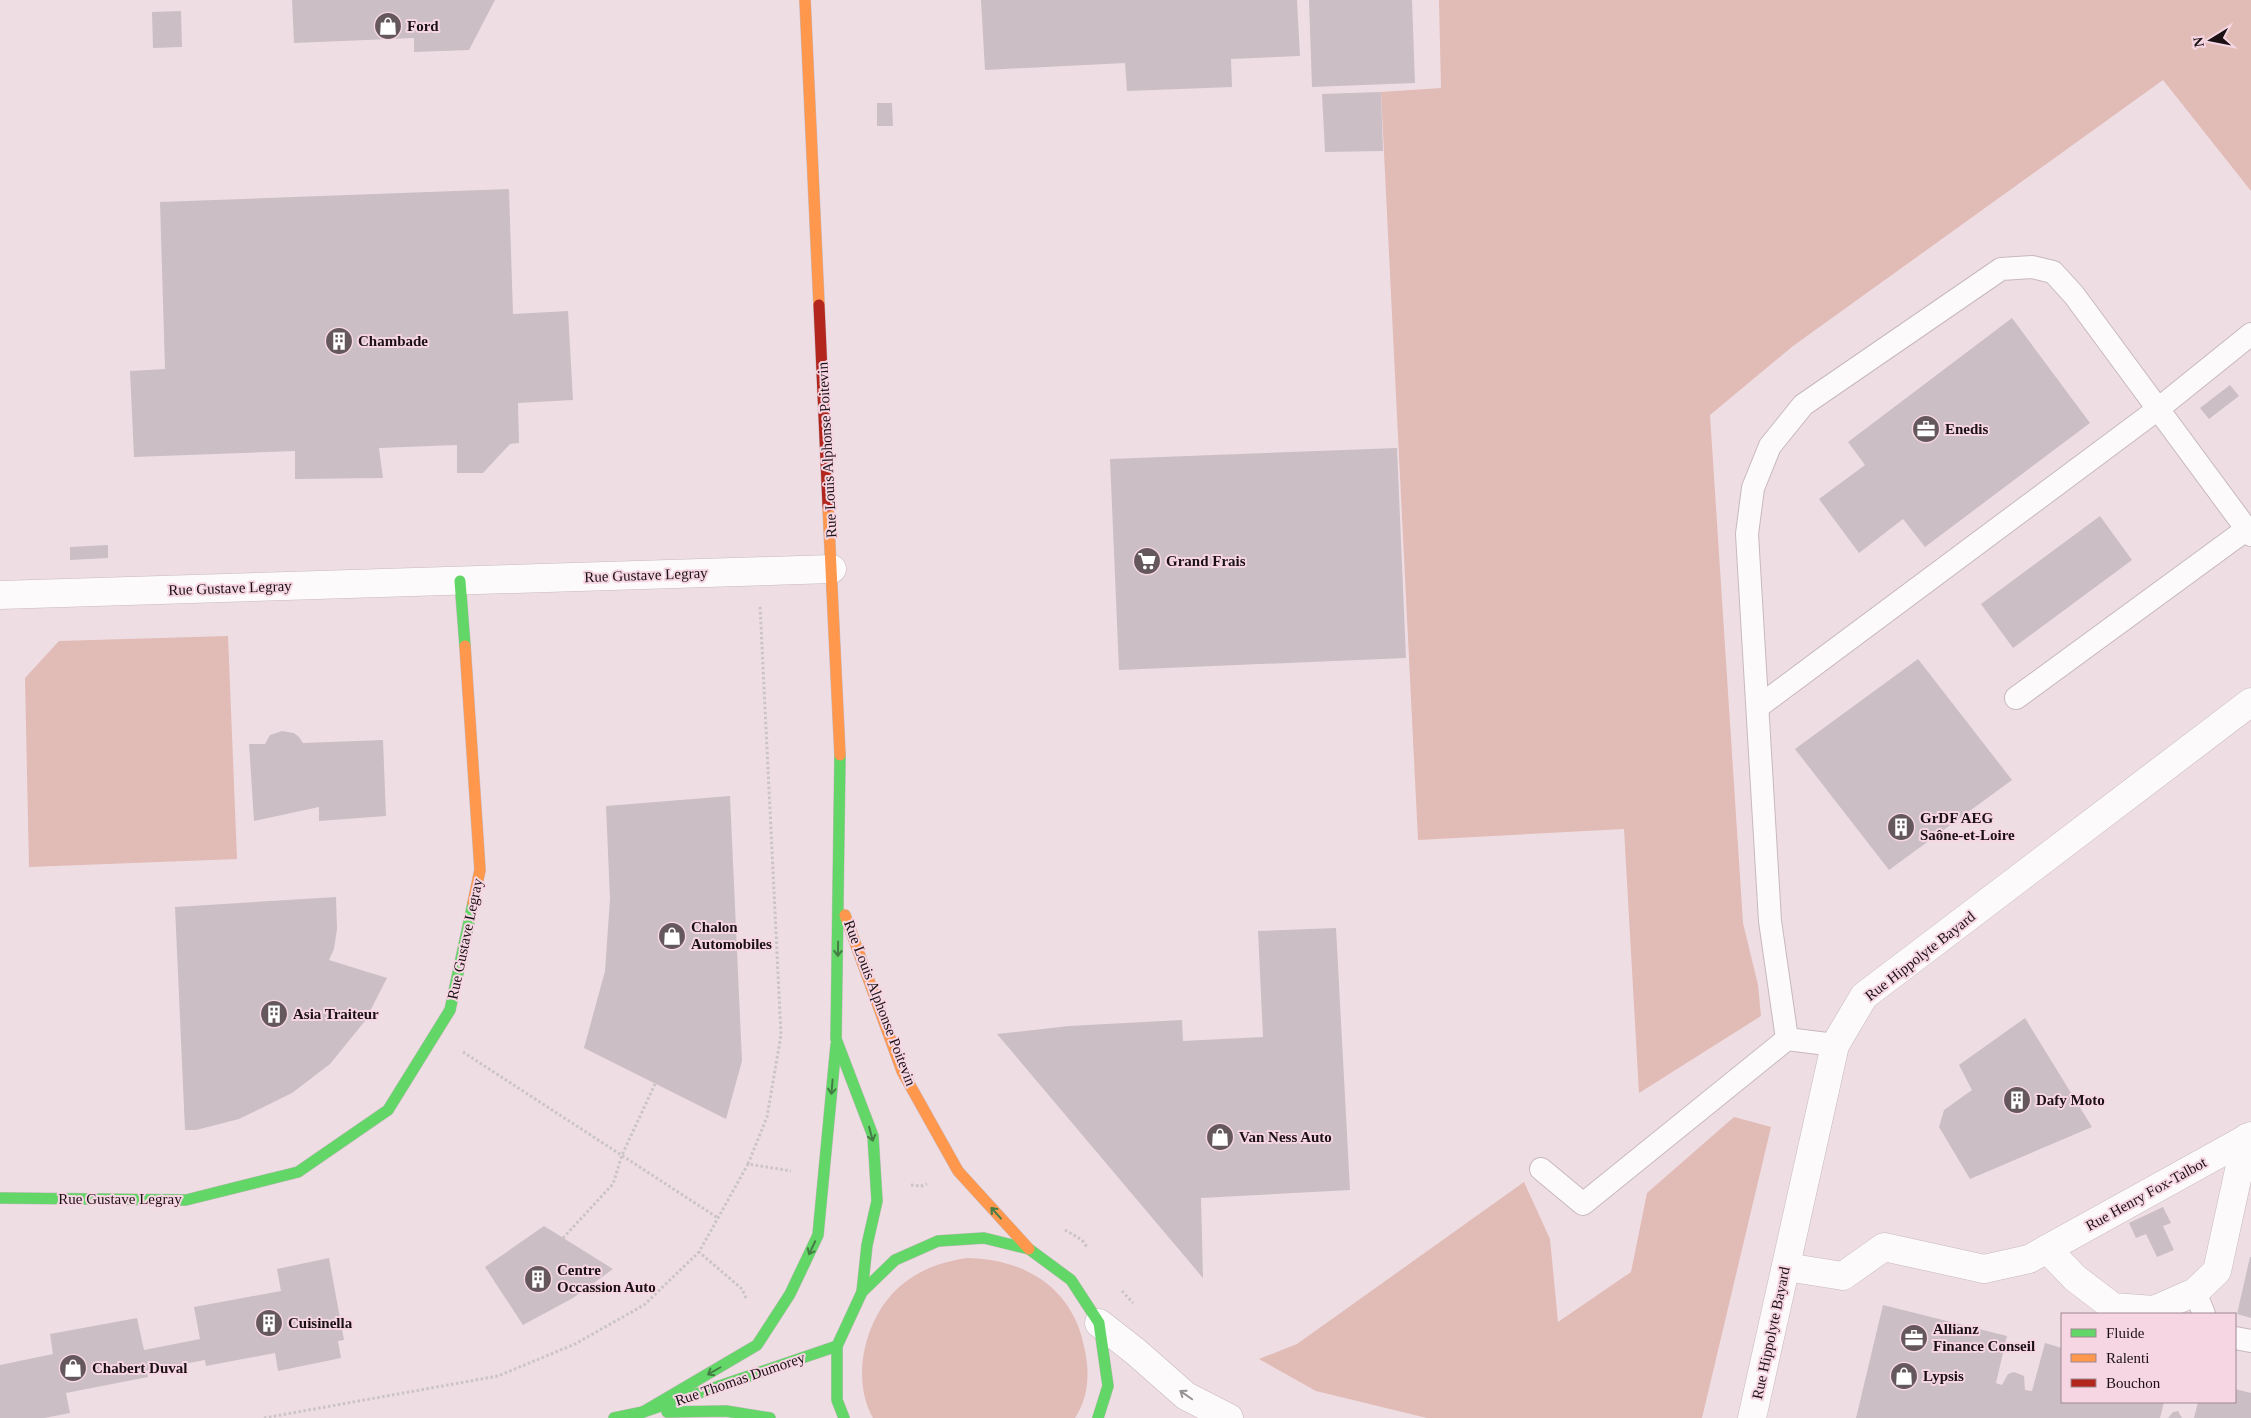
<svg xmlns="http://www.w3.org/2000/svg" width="2251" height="1418" viewBox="0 0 2251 1418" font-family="Georgia,serif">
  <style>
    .green { fill: #e1bbb5 }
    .building { fill: #cbbec5 }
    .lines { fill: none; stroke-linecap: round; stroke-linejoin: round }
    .lane-casing { stroke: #c7b9be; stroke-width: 24 }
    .street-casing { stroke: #c7b9be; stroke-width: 29 }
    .fast-casing { stroke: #c7b9be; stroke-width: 12 }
    .slow-casing { stroke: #c7b9be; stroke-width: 12 }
    .jam-casing { stroke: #c7b9be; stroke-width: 12 }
    .path { stroke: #cac4c7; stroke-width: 3; stroke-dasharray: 2.5 2.5; stroke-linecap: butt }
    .lane { stroke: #fdfafb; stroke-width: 22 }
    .street { stroke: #fdfafb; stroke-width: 28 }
    .fast { stroke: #63d668; stroke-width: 11 }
    .slow { stroke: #ff974d; stroke-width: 11 }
    .jam { stroke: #b3261e; stroke-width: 11 }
    .oneway { stroke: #437d43 }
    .oneway2 { stroke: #979194 }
    .labels { text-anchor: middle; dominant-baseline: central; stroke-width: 4; stroke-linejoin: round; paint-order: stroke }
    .poi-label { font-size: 15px; font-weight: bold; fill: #1b1115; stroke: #f6d6e2; text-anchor: start }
    .street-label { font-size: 15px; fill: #1b1115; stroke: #f6d6e2 }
  </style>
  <rect width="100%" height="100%" fill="#efdde4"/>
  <!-- green -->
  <g class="green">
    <polygon points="1439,0 2251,0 2251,191 2163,80 1793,346 1710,415 1743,923 1758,985 1761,1016 1639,1093 1624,829 1418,840 1381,92 1441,88"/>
    <polygon points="228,636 237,859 29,867 25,678 59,641"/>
    <polygon points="1734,1117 1771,1127 1702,1418 1427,1418 1316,1391 1259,1359 1297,1344 1524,1182 1550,1239 1558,1322 1631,1272 1647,1193"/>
    <path d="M967 1258C1027 1259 1075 1290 1085 1351 1090 1375 1088 1398 1075 1418H873C849 1376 867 1311 904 1283 923 1268 943 1262 967 1258Z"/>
  </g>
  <!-- building -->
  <g class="building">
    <polygon points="292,0 495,0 469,50 414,52 414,38 294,43"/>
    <polygon points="981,0 1297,0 1300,56 1231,59 1232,87 1127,91 1125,63 985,70"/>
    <polygon points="1309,0 1412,0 1415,83 1312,87"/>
    <polygon points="181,11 182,47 153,48 152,12"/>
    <polygon points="1381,92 1383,151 1325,152 1322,94"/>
    <polygon points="877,103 892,103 893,126 877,126"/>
    <polygon points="509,189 513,314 568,311 573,400 518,403 519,443 510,444 483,473 457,473 457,445 379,448 383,478 295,479 295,451 134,457 130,371 165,369 160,202"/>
    <polygon points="2012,318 2090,423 1925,547 1903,519 1859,553 1819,499 1865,465 1848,442"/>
    <polygon points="2230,385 2239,396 2209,419 2200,408"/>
    <polygon points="1397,448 1406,658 1119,670 1110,459"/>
    <polygon points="2100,516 2132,560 2013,648 1981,604"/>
    <polygon points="108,545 108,558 70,560 70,547"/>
    <polygon points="1918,659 2012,780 1889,870 1795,749"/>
    <polygon points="282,731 294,733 299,737 303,743 383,740 386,816 319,821 319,807 254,821 249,744 265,744 270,735"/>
    <polygon points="730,796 742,1061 726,1119 584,1048 605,971 610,899 606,806"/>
    <polygon points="336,897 337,929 334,949 329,960 387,978 365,1021 330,1064 292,1093 239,1119 196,1130 185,1130 175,907"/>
    <polygon points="1336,928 1350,1190 1201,1198 1203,1278 997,1034 1069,1026 1182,1020 1183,1041 1263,1037 1258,931"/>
    <polygon points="2025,1018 2092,1127 1970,1179 1939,1127 1944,1110 1972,1090 1959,1065"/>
    <polygon points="2163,1207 2171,1223 2163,1226 2174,1250 2157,1257 2146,1234 2136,1238 2129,1223"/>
    <polygon points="544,1226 613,1269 573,1298 523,1325 485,1267"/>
    <polygon points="2250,1257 2251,1257 2251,1318 2237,1314"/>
    <polygon points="329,1258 344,1340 338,1341 341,1358 278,1371 275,1353 206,1366 205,1360 147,1371 148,1377 66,1393 70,1413 44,1418 0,1418 0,1365 53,1354 50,1334 137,1318 144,1350 200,1339 194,1307 281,1291 277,1269"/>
    <polygon points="1883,1305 2007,1336 1996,1383 2002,1385 2008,1374 2014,1372 2024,1376 2025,1390 2032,1391 2045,1343 2062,1348 2062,1402 2164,1402 2160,1418 1856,1418"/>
    <polygon points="2235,1389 2251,1393 2251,1418 2194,1418 2198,1402 2235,1402"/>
    <polygon points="2178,1411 2182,1418 2168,1418 2173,1412"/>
  </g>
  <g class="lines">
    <!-- lane casing -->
    <g class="lane-casing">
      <g id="lane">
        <polyline points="2016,698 2247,529"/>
        <polyline points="1758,707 2158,409 2251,334"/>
        <polyline points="1787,1039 1770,921 1747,534 1753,488 1770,446 1803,405 2001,269 2032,267 2053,272 2074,295 2251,535"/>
        <polyline points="1541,1169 1583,1204 1787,1039 1835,1045"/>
        <polyline points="2195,1292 2204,1314"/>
        <polyline points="2235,1338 2251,1341"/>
      </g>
    </g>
    <!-- street casing -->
    <g class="street-casing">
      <g id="street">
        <polyline points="0,595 832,569"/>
        <polyline points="2047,1249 2075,1278 2113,1307 2154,1310 2195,1292 2217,1271 2246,1138"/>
        <polyline points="1786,1267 1843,1276 1884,1247 1984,1269 2029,1259 2251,1136"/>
        <polyline points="1099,1323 1136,1352 1186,1396 1229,1418"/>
        <polyline points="1752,1418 1835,1045 1864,996 2251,702"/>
      </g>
    </g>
    <!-- fast casing -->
    <g class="fast-casing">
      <g id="fast">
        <polyline points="460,581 465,646"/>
        <polyline points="840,755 836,1039 873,1136 877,1201 867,1245 862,1292"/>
        <polyline points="0,1198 186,1200 298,1172 388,1110 450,1010 473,903"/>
        <polyline points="643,1412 757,1345 790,1294 818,1235 836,1045"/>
        <polyline points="667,1412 726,1411 770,1418"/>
        <polyline points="614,1418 643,1412 837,1346"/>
        <polyline points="844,1418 837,1400 837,1346 862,1292 895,1260 938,1241 984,1238 1029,1249 1071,1280 1099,1323 1108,1386 1098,1418"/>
      </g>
    </g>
    <!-- slow casing -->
    <g class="slow-casing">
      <g id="slow">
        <polyline points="805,0 819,305"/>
        <polyline points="828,506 840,755"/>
        <polyline points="465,646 480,870 473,903"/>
        <polyline points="845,915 902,1071 958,1171 1029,1249"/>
      </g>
    </g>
    <!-- jam casing -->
    <g class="jam-casing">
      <polyline id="jam" points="819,305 828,506"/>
    </g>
    <!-- path -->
    <g class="path">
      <polyline points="463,1052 718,1218"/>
      <polyline points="748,1164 767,1117 781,1035 760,605"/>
      <polyline points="911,1185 921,1186 927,1184"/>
      <polyline points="1065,1230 1082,1240 1087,1247"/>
      <polyline points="563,1238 613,1184 622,1155 655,1084"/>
      <polyline points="1122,1291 1133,1303"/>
      <polyline points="746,1298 742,1289 699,1252 748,1164 791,1171"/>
      <polyline points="264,1418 498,1376 575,1344 644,1305 699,1252"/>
    </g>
    <!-- lane -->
    <use href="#lane" class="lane"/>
    <!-- street -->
    <use href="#street" class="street"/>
    <!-- fast -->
    <use href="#fast" class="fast"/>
    <!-- slow -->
    <use href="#slow" class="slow"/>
    <!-- jam -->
    <use href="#jam" class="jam"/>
  </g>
  <!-- one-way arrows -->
  <defs><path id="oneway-shaft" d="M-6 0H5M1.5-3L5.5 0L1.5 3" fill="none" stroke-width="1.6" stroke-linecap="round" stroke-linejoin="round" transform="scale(1.25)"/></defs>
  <g class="oneway">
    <use href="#oneway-shaft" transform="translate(838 949) rotate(91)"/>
    <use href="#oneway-shaft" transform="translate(832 1087) rotate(95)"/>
    <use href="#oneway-shaft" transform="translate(871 1134) rotate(75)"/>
    <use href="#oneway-shaft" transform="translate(996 1213) rotate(-132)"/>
    <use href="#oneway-shaft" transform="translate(812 1248) rotate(115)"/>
    <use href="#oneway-shaft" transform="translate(714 1371) rotate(150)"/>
  </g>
  <use class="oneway2" href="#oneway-shaft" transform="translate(1186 1395) rotate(-145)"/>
  <!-- icons -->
  <defs>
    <g id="shop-disc" transform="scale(1.4375)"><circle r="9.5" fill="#65585d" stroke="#f6d6e2"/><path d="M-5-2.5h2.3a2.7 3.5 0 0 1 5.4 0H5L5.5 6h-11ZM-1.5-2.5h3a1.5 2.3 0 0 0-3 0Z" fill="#fff"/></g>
    <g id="building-disc" transform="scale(1.4375)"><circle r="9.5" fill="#65585d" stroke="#f6d6e2"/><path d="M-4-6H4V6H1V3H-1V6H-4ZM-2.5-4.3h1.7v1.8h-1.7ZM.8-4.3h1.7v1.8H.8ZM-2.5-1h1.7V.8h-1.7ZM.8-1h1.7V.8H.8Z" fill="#fff"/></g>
    <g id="office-disc" transform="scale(1.4375)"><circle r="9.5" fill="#65585d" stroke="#f6d6e2"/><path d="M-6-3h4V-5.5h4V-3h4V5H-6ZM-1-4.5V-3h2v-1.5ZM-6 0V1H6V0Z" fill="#fff"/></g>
    <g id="supermarket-disc" transform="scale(1.4375)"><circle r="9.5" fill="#65585d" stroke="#f6d6e2"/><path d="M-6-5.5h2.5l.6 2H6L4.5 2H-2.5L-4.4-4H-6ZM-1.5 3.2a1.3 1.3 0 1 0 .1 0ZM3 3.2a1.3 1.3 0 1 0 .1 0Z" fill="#fff"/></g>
  </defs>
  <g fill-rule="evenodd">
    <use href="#shop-disc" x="388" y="26"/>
    <use href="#building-disc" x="339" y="341"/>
    <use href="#office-disc" x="1926" y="429"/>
    <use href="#supermarket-disc" x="1147" y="561"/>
    <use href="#building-disc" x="1901" y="827"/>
    <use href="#shop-disc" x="672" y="936"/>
    <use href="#building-disc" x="274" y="1014"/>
    <use href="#building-disc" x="2017" y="1100"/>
    <use href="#shop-disc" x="1220" y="1137"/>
    <use href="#building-disc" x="538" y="1279"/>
    <use href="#building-disc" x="269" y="1323"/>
    <use href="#office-disc" x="1914" y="1338"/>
    <use href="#shop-disc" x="73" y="1368"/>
    <use href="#shop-disc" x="1904" y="1376"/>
  </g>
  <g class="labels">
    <!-- poi labels -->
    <g class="poi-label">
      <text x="407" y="26">Ford</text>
      <text x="358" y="341">Chambade</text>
      <text x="1945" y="429">Enedis</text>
      <text x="1166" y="561">Grand Frais</text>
      <text x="1920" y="818">GrDF AEG<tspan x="1920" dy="17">Saône-et-Loire</tspan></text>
      <text x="691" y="927">Chalon<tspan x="691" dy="17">Automobiles</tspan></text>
      <text x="293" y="1014">Asia Traiteur</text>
      <text x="2036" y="1100">Dafy Moto</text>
      <text x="1239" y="1137">Van Ness Auto</text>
      <text x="557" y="1270">Centre<tspan x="557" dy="17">Occassion Auto</tspan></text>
      <text x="288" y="1323">Cuisinella</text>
      <text x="1933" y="1329">Allianz<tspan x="1933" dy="17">Finance Conseil</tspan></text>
      <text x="92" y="1368">Chabert Duval</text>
      <text x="1923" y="1376">Lypsis</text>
    </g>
    <!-- street labels -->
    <g class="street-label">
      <text transform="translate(827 450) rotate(-93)">Rue Louis Alphonse Poitevin</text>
      <text transform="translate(646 575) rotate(-2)">Rue Gustave Legray</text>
      <text transform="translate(230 588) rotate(-2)">Rue Gustave Legray</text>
      <text transform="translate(465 939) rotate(-78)">Rue Gustave Legray</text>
      <text transform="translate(1920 956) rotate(-38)">Rue Hippolyte Bayard</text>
      <text transform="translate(880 1003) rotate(69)">Rue Louis Alphonse Poitevin</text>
      <text transform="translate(2146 1194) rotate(-29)">Rue Henry Fox-Talbot</text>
      <text x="120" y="1199">Rue Gustave Legray</text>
      <text transform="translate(1771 1333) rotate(-78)">Rue Hippolyte Bayard</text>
      <text transform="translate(740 1379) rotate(-19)">Rue Thomas Dumorey</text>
    </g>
  </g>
  <!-- legend -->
  <rect x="2061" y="1313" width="175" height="90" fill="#f6d6e2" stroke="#9e8790"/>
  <rect x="2071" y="1329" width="25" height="8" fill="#63d668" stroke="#9e8790"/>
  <text x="2106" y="1338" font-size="15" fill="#1b1115">Fluide</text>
  <rect x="2071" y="1354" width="25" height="8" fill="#ff974d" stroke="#9e8790"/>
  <text x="2106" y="1363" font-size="15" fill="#1b1115">Ralenti</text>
  <rect x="2071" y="1379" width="25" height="8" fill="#b3261e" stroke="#9e8790"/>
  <text x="2106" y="1388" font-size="15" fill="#1b1115">Bouchon</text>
  <!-- north arrow -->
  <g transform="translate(2211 40) rotate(260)" stroke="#f6d6e2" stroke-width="4" paint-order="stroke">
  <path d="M0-4L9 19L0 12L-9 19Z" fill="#1b1115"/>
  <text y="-8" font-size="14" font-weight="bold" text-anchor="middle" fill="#1b1115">N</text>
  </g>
</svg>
